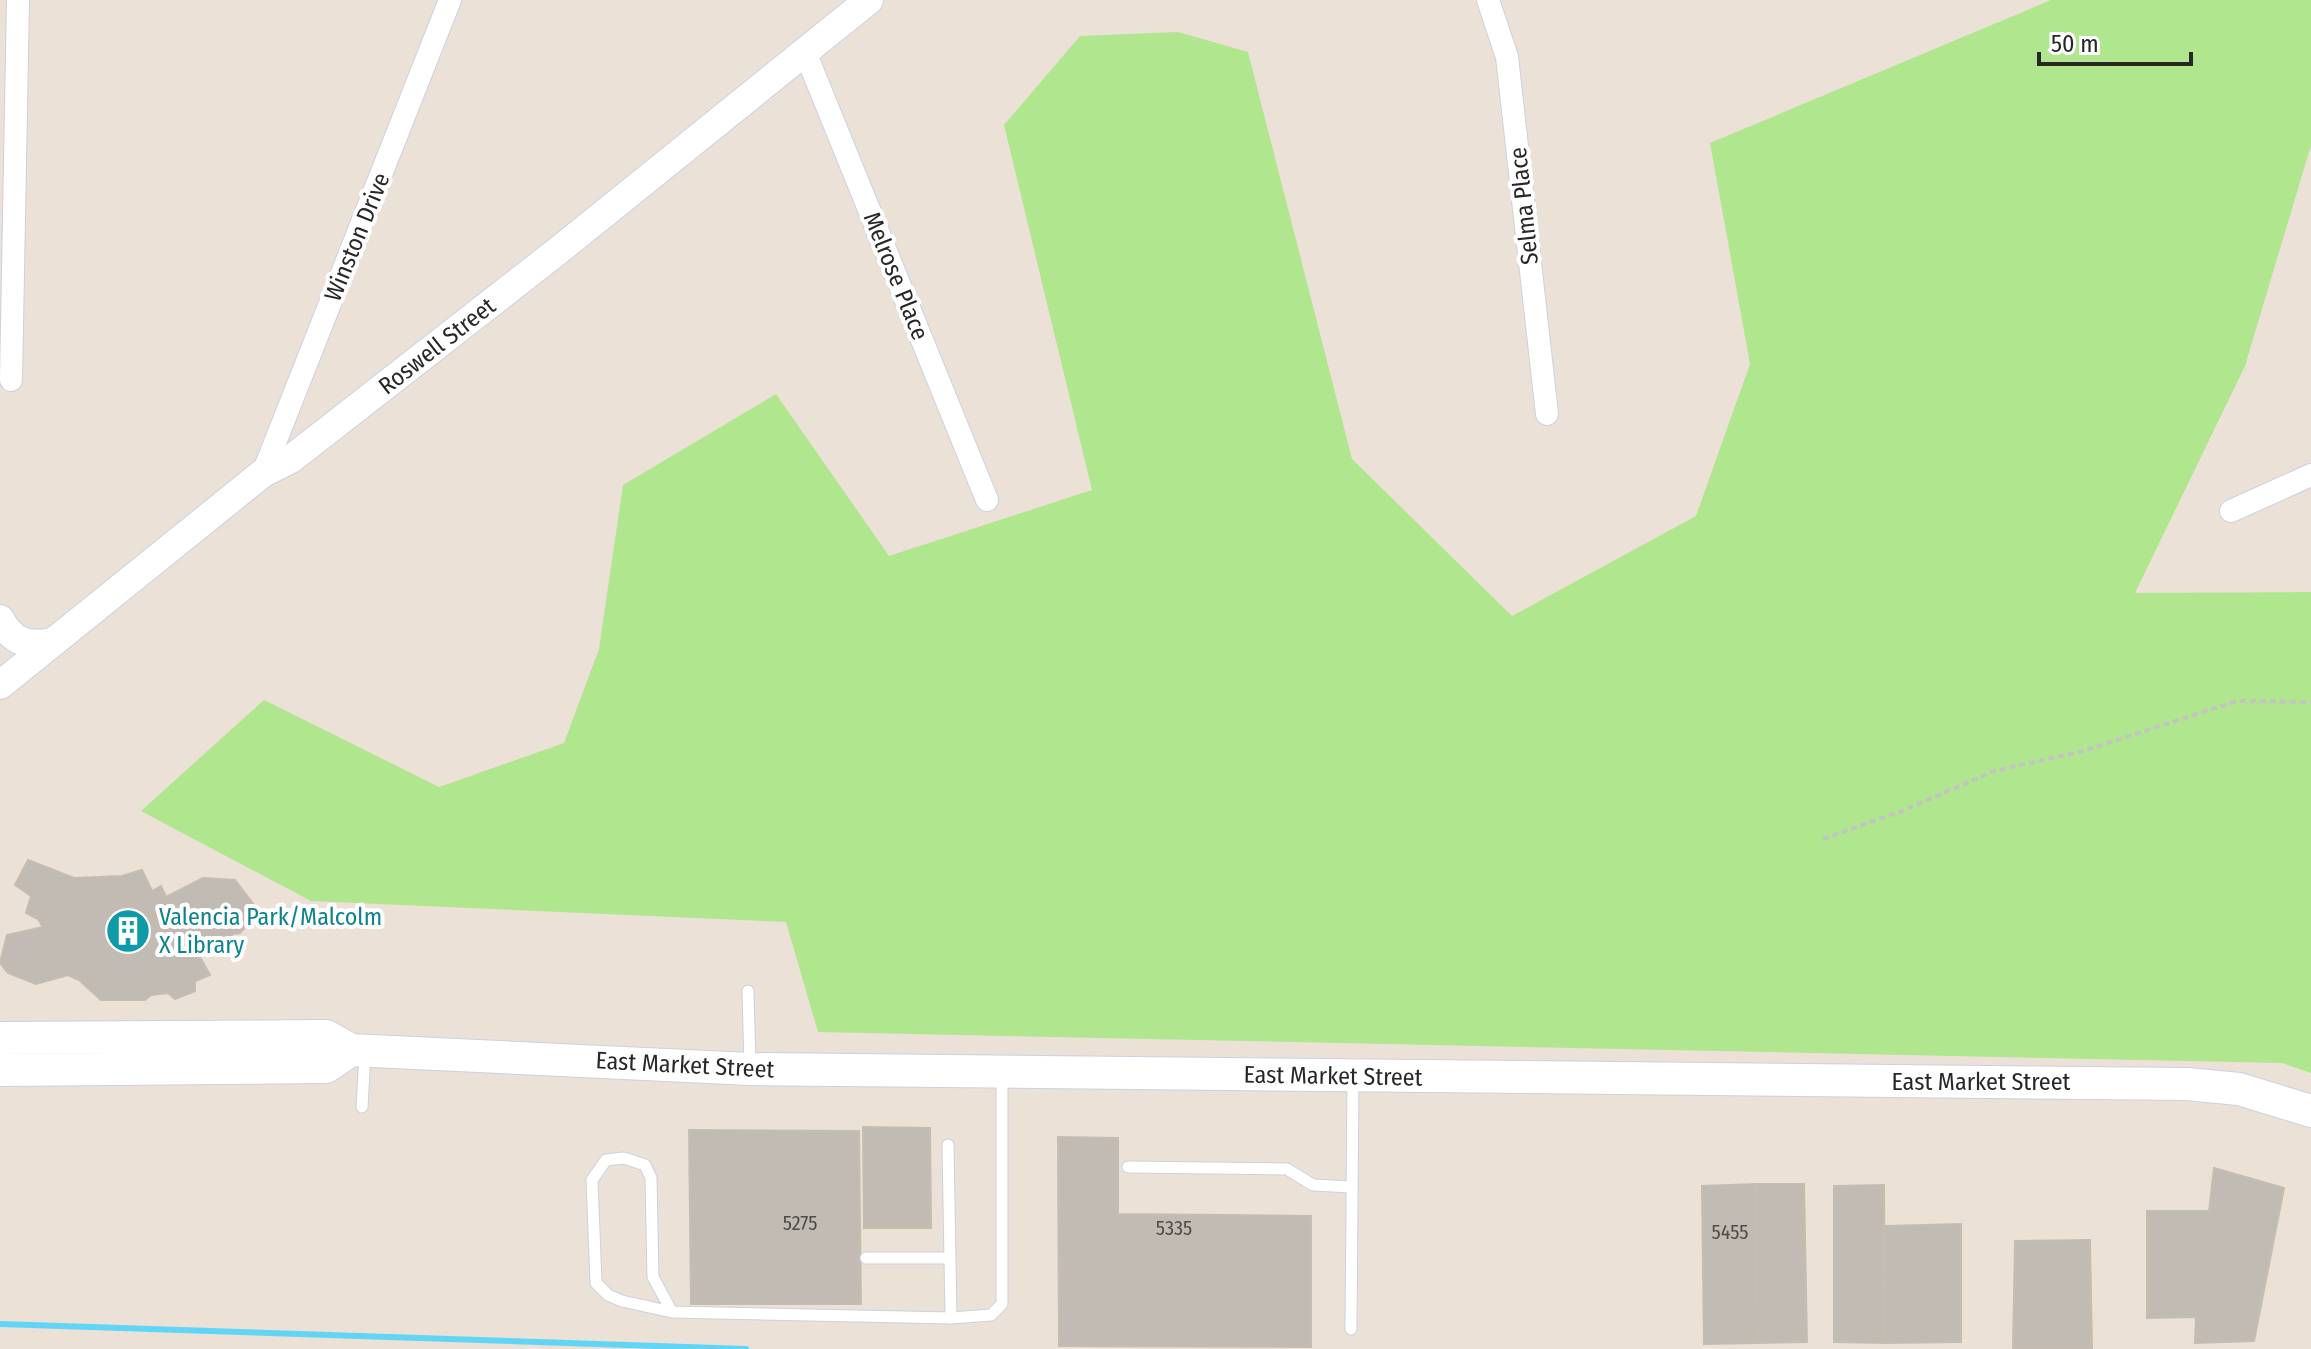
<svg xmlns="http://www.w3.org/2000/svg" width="2311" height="1349" viewBox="0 0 2311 1349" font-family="'Fira Sans Condensed',sans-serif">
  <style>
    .green { fill: #b0e68e }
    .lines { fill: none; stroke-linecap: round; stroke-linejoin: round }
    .stream { stroke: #61d5f5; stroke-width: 6 }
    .building { fill: #c2bbb4; stroke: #c6bdb1; stroke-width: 2 }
    .service-casing { stroke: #ccd1e1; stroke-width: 13 }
    .minor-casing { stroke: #ccd1e1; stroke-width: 24 }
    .tertiary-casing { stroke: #ccd1e1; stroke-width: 30 }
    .secondary-casing { stroke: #ccd1e1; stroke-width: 34 }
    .path { stroke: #c3c3c3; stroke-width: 4; stroke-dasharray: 6 4; stroke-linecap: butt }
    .service { stroke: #fff; stroke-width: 11 }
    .minor { stroke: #fff; stroke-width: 22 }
    .tertiary { stroke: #fff; stroke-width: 28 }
    .secondary { stroke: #fff; stroke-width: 32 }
    .labels { text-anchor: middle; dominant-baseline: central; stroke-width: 8; stroke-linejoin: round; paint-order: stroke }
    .number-label { font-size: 20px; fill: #4e4c4a }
    .street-label { font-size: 24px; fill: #272727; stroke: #fff }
    .culture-label { font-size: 24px; fill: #0d838f; stroke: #fff; text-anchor: start }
  </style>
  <rect width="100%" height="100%" fill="#ebe1d7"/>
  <!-- green -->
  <polygon class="green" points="2051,0 2311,0 2311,145 2245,366 2135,593 2311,592 2311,1073 2282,1063 818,1032 786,922 311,901 141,811 264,700 439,787 564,743 599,649 623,485 776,394 889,556 1092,490 1004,125 1080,36 1178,32 1248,52 1352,459 1512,616 1696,516 1750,364 1710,143"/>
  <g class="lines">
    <!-- stream -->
    <polyline class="stream" points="0,1324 746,1349"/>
  </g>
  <!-- building -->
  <g class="building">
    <polygon points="28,860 74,878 122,876 142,870 152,891 161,886 166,897 203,878 235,880 254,905 250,922 240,933 232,934 232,942 215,942 215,939 203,947 200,957 210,975 195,981 195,991 175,999 168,993 151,995 145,1000 101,1000 79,980 68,975 36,984 8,973 0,963 7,935 43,927 38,919 26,913 31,896 15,885"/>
    <polygon points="863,1127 930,1128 931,1228 864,1228"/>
    <polygon points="689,1130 859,1131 861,1304 691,1304"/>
    <polygon points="1058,1137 1118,1138 1118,1214 1311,1216 1311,1347 1059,1346"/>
    <polygon points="2214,1168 2284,1188 2254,1341 2195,1343 2196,1317 2147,1318 2147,1211 2209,1211"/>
    <polygon points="1755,1184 1804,1184 1807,1342 1758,1343"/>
    <polygon points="1755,1184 1758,1343 1704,1344 1702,1186"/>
    <polygon points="1884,1185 1885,1343 1834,1342 1834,1186"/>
    <polygon points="1961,1224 1961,1342 1885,1343 1885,1226"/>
    <polygon points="2090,1240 2092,1349 2013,1349 2015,1241"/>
  </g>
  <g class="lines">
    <!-- service casing -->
    <g class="service-casing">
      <g id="service">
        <polyline points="748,991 750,1066"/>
        <polyline points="362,1107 365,1054"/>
        <polyline points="948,1145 951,1318"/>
        <polyline points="1128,1167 1287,1169 1313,1185 1352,1187"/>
        <polyline points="866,1258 949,1258"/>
        <polyline points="672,1312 653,1277 651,1178 645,1165 624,1158 606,1160 592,1180 596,1283 608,1295 622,1301 672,1312 951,1318 991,1315 1002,1304 1002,1075"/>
        <polyline points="1351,1329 1353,1078"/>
      </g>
    </g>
    <!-- minor casing -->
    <g class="minor-casing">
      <g id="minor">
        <polyline points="1488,0 1507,57 1547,414"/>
        <polyline points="805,52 987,500"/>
        <polyline points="11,380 18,0"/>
        <polyline points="263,473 450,0"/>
        <polyline points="2231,511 2311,475"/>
      </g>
    </g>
    <!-- tertiary casing -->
    <g class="tertiary-casing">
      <g id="tertiary">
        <path d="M0 619C12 642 28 647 53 642"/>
        <polyline points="0,685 263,473 291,459 559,250 869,0"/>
      </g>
    </g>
    <!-- secondary casing -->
    <g class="secondary-casing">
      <g id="secondary">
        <polyline points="0,1038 326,1036 351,1050 750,1069 2187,1084 2239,1089 2311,1111"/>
        <polyline points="0,1070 326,1067 351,1050"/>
      </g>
    </g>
    <!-- path -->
    <polyline class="path" points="1823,839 1902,811 1994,771 2080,752 2237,701 2311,702"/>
    <!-- service -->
    <use href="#service" class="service"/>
    <!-- minor -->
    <use href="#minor" class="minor"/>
    <!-- tertiary -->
    <use href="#tertiary" class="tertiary"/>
    <!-- secondary -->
    <use href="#secondary" class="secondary"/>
  </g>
  <!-- icons -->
  <defs>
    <g id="building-disc" transform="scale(2.3)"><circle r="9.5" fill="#0f9aa8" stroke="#fff"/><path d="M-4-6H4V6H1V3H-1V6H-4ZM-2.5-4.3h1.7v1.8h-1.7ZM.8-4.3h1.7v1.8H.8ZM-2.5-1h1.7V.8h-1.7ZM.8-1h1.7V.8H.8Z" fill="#fff"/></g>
  </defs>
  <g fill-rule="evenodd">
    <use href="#building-disc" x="128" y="931"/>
  </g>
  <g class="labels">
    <!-- number labels -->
    <g class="number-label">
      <text x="800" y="1223">5275</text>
      <text x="1174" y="1228">5335</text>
      <text x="1730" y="1232">5455</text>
    </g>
    <!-- street labels -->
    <g class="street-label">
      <text transform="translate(1524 206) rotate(-96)">Selma Place</text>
      <text transform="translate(357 237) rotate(-68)">Winston Drive</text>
      <text transform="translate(896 276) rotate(68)">Melrose Place</text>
      <text transform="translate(437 346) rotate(-38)">Roswell Street</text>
      <text transform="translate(685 1065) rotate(3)">East Market Street</text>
      <text transform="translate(1333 1076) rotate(1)">East Market Street</text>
      <text x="1981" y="1082">East Market Street</text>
    </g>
    <!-- culture labels -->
    <g class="culture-label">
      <text x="159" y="917">Valencia Park/Malcolm<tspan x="159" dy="28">X Library</tspan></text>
    </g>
  </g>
  <!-- scale -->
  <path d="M2039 52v12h152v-12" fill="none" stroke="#272727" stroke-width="4"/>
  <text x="2051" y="52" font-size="24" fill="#272727" stroke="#ffffff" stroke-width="6" paint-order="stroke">50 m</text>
</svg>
